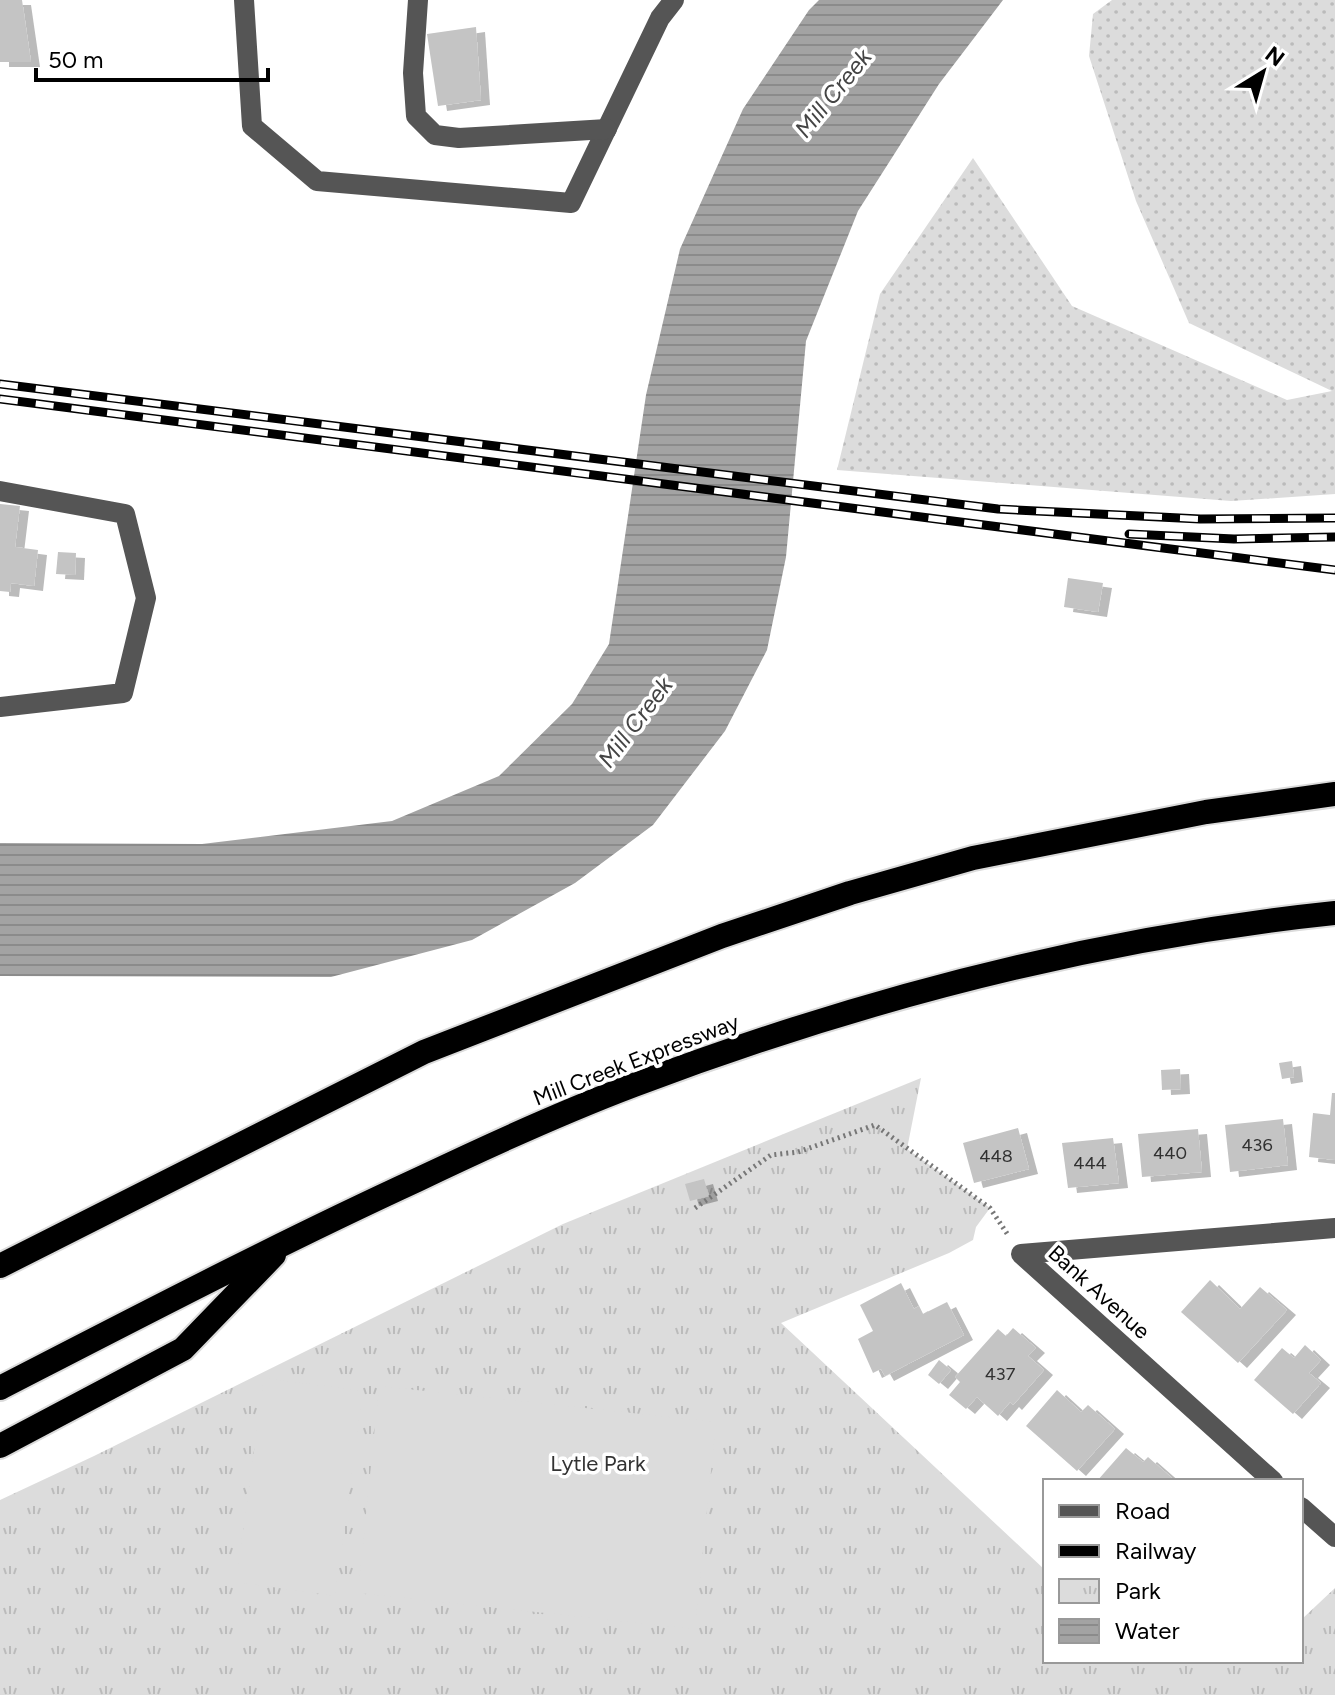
<svg xmlns="http://www.w3.org/2000/svg" width="1335" height="1695" viewBox="0 0 1335 1695" font-family="Figtree,sans-serif">
  <style>
    .grass { fill: url(#grass-dots) }
    .park { fill: url(#park-tufts) }
    .pitch { fill: #dcdcdc }
    .water { fill: url(#water-rules) }
    .building { fill: #c4c4c4; filter: url(#shadow) }
    .lines { fill: none; stroke-linecap: round; stroke-linejoin: round }
    .highway-casing { stroke: #dbdbdb; stroke-width: 28 }
    .path { stroke: #777; stroke-width: 5; stroke-dasharray: 2 4; stroke-linecap: butt }
    .minor { stroke: #555; stroke-width: 20 }
    .highway { stroke: #000; stroke-width: 24 }
    .rail-casing { stroke: #000; stroke-width: 9 }
    .rail { stroke: #fff; stroke-width: 6; stroke-dasharray: 18; stroke-linecap: butt }
    .labels { text-anchor: middle; dominant-baseline: central; stroke-width: 7; stroke-linejoin: round; paint-order: stroke }
    .number-label { font-size: 18px; fill: #313131 }
    .street-label { font-size: 22px; fill: #000; stroke: #fff }
    .park-label { font-size: 22px; fill: #333; stroke: #fff }
    .water-label { font-size: 24px; font-style: italic; fill: #444; stroke: #fff }
  </style>
  <defs>
    <pattern id="grass-dots" width="8" height="8" patternUnits="userSpaceOnUse" patternTransform="scale(2)"><rect width="8" height="8" fill="#dcdcdc"/><path d="M2 2h.1M6 6h.1" fill="none" stroke="#bbb" stroke-width="1.8" stroke-linecap="round"/></pattern>
    <pattern id="park-tufts" width="24" height="20" patternUnits="userSpaceOnUse" patternTransform="scale(2)"><rect width="24" height="20" fill="#dcdcdc"/><path d="M3 7l-1-3M5 7V3M7 7l1-3M15 17l-1-3M17 17v-4M19 17l1-3" fill="none" stroke="#bbb"/></pattern>
    <pattern id="water-rules" width="6" height="5" patternUnits="userSpaceOnUse" patternTransform="scale(2)"><rect width="6" height="5" fill="#a3a3a3"/><path d="M0 2.5h6" fill="none" stroke="#8b8b8b"/></pattern>
    <filter id="shadow"><feDropShadow dx="9" dy="5" stdDeviation="0" flood-color="#0004"/></filter>
  </defs>
  <rect width="100%" height="100%" fill="#fff"/>
  <!-- grass -->
  <polygon class="grass" points="1112,0 1335,0 1335,494 1231,501 837,470 880,294 973,158 1072,306 1287,400 1332,391 1189,323 1136,201 1089,56 1093,14"/>
  <!-- park -->
  <polygon class="park" points="921,1078 907,1149 990,1208 976,1227 973,1240 949,1253 781,1323 1045,1570 1045,1661 1301,1661 1301,1620 1335,1588 1335,1695 0,1695 0,1500 94,1456 563,1224"/>
  <!-- pitch -->
  <g class="pitch">
    <polygon points="264,1378 363,1391 335,1596 236,1582"/>
    <polygon points="379,1386 716,1422 695,1629 358,1593"/>
  </g>
  <!-- water -->
  <polygon class="water" points="819,0 1003,0 939,84 858,211 806,341 786,557 767,650 725,731 653,825 575,883 472,940 331,977 0,976 0,843 202,844 392,821 499,776 572,704 609,644 646,395 680,249 743,109 809,10"/>
  <!-- building -->
  <g class="building">
    <polygon points="0,0 22,0 31,62 0,62"/>
    <polygon points="476,27 481,100 438,106 427,34"/>
    <polygon points="0,504 20,506 15,547 38,550 34,586 11,583 10,592 0,591"/>
    <polygon points="58,552 76,553 75,575 56,574"/>
    <polygon points="1068,578 1103,583 1098,612 1064,607"/>
    <polygon points="1292,1061 1294,1077 1282,1079 1279,1063"/>
    <polygon points="1180,1069 1181,1089 1162,1090 1161,1070"/>
    <polygon points="1332,1093 1335,1093 1335,1160 1309,1157 1313,1113 1330,1115"/>
    <polygon points="1283,1119 1288,1165 1230,1172 1225,1125"/>
    <polygon points="1018,1128 1029,1169 974,1183 963,1143"/>
    <polygon points="1198,1129 1202,1172 1142,1177 1138,1134"/>
    <polygon points="1113,1138 1119,1183 1068,1188 1062,1143"/>
    <polygon points="704,1179 709,1196 690,1201 685,1184"/>
    <polygon points="1210,1280 1240,1309 1260,1287 1287,1310 1238,1363 1181,1312"/>
    <polygon points="901,1283 914,1309 919,1306 923,1314 947,1302 964,1335 885,1376 881,1369 873,1373 858,1339 873,1331 860,1305"/>
    <polygon points="1013,1328 1036,1348 1028,1356 1044,1370 1013,1405 1010,1402 998,1416 977,1397 966,1409 949,1395 960,1382 955,1377 998,1329 1006,1336"/>
    <polygon points="1305,1345 1321,1360 1309,1373 1321,1383 1293,1414 1254,1380 1282,1348 1294,1358"/>
    <polygon points="939,1360 951,1370 939,1384 928,1375"/>
    <polygon points="1057,1390 1081,1412 1088,1405 1115,1429 1077,1471 1026,1426"/>
    <polygon points="1126,1448 1143,1462 1148,1457 1172,1478 1169,1481 1097,1481"/>
  </g>
  <g class="lines">
    <!-- highway casing -->
    <g class="highway-casing">
      <g id="highway">
        <polyline points="0,1266 424,1052 722,936 850,893 973,858 1206,812 1335,794"/>
        <path d="M0 1388C138 1317 276 1245 417 1180 488 1146 560 1113 634 1085 859 1000 1096 938 1335 913"/>
        <polyline points="0,1446 183,1349 274,1255"/>
      </g>
    </g>
    <!-- path -->
    <polyline class="path" points="695,1208 771,1155 798,1152 875,1125 990,1208 1008,1235"/>
    <!-- minor -->
    <g class="minor">
      <polyline points="244,0 252,126 317,181 571,203 660,18 674,0"/>
      <polyline points="418,0 413,73 416,116 435,135 459,138 607,129"/>
      <polyline points="0,491 125,514 146,598 123,693 0,707"/>
      <polyline points="1273,1481 1021,1254 1335,1228"/>
      <polyline points="1301,1507 1335,1537"/>
    </g>
    <!-- highway -->
    <use href="#highway" class="highway"/>
    <!-- rail casing -->
    <g class="rail-casing">
      <g id="rail">
        <polyline points="0,384 998,509 1200,519 1335,518"/>
        <polyline points="0,399 1335,570"/>
        <polyline points="1129,534 1234,539 1335,537"/>
      </g>
    </g>
    <!-- rail -->
    <use href="#rail" class="rail"/>
  </g>
  <g class="labels">
    <!-- number labels -->
    <g class="number-label">
      <text x="1257" y="1145">436</text>
      <text x="1170" y="1153">440</text>
      <text x="996" y="1156">448</text>
      <text x="1090" y="1163">444</text>
      <text x="1000" y="1374">437</text>
    </g>
    <!-- street labels -->
    <g class="street-label">
      <text transform="translate(636 1060) rotate(-21)">Mill Creek Expressway</text>
      <text transform="translate(1099 1292) rotate(42)">Bank Avenue</text>
    </g>
    <!-- park labels -->
    <g class="park-label">
      <text x="598" y="1463">Lytle Park</text>
    </g>
    <!-- water labels -->
    <g class="water-label">
      <text transform="translate(833 93) rotate(-51)">Mill Creek</text>
      <text transform="translate(635 722) rotate(-53)">Mill Creek</text>
    </g>
  </g>
  <!-- legend -->
  <rect x="1043" y="1479" width="260" height="184" fill="#ffffff" stroke="#999999" stroke-width="2"/>
  <rect x="1059" y="1505" width="40" height="12" fill="#555555" stroke="#999999" stroke-width="2"/>
  <text x="1115" y="1519" font-size="24" fill="#000000">Road</text>
  <rect x="1059" y="1545" width="40" height="12" fill="#000000" stroke="#999999" stroke-width="2"/>
  <text x="1115" y="1559" font-size="24" fill="#000000">Railway</text>
  <rect x="1059" y="1579" width="40" height="24" fill="url(#park-tufts)" stroke="#999999" stroke-width="2"/>
  <text x="1115" y="1599" font-size="24" fill="#000000">Park</text>
  <rect x="1059" y="1619" width="40" height="24" fill="url(#water-rules)" stroke="#999999" stroke-width="2"/>
  <text x="1115" y="1639" font-size="24" fill="#000000">Water</text>
  <!-- north arrow -->
  <g transform="translate(1263 72) rotate(37)" stroke="#ffffff" stroke-width="6" paint-order="stroke">
  <path d="M0-6L14 30L0 20L-14 30Z" fill="#000000"/>
  <text y="-12" font-size="22" font-weight="bold" text-anchor="middle" fill="#000000">N</text>
  </g>
  <!-- scale -->
  <path d="M36 68v12h232v-12" fill="none" stroke="#000000" stroke-width="4"/>
  <text x="48" y="68" font-size="24" fill="#000000" stroke="#ffffff" stroke-width="6" paint-order="stroke">50 m</text>
</svg>
